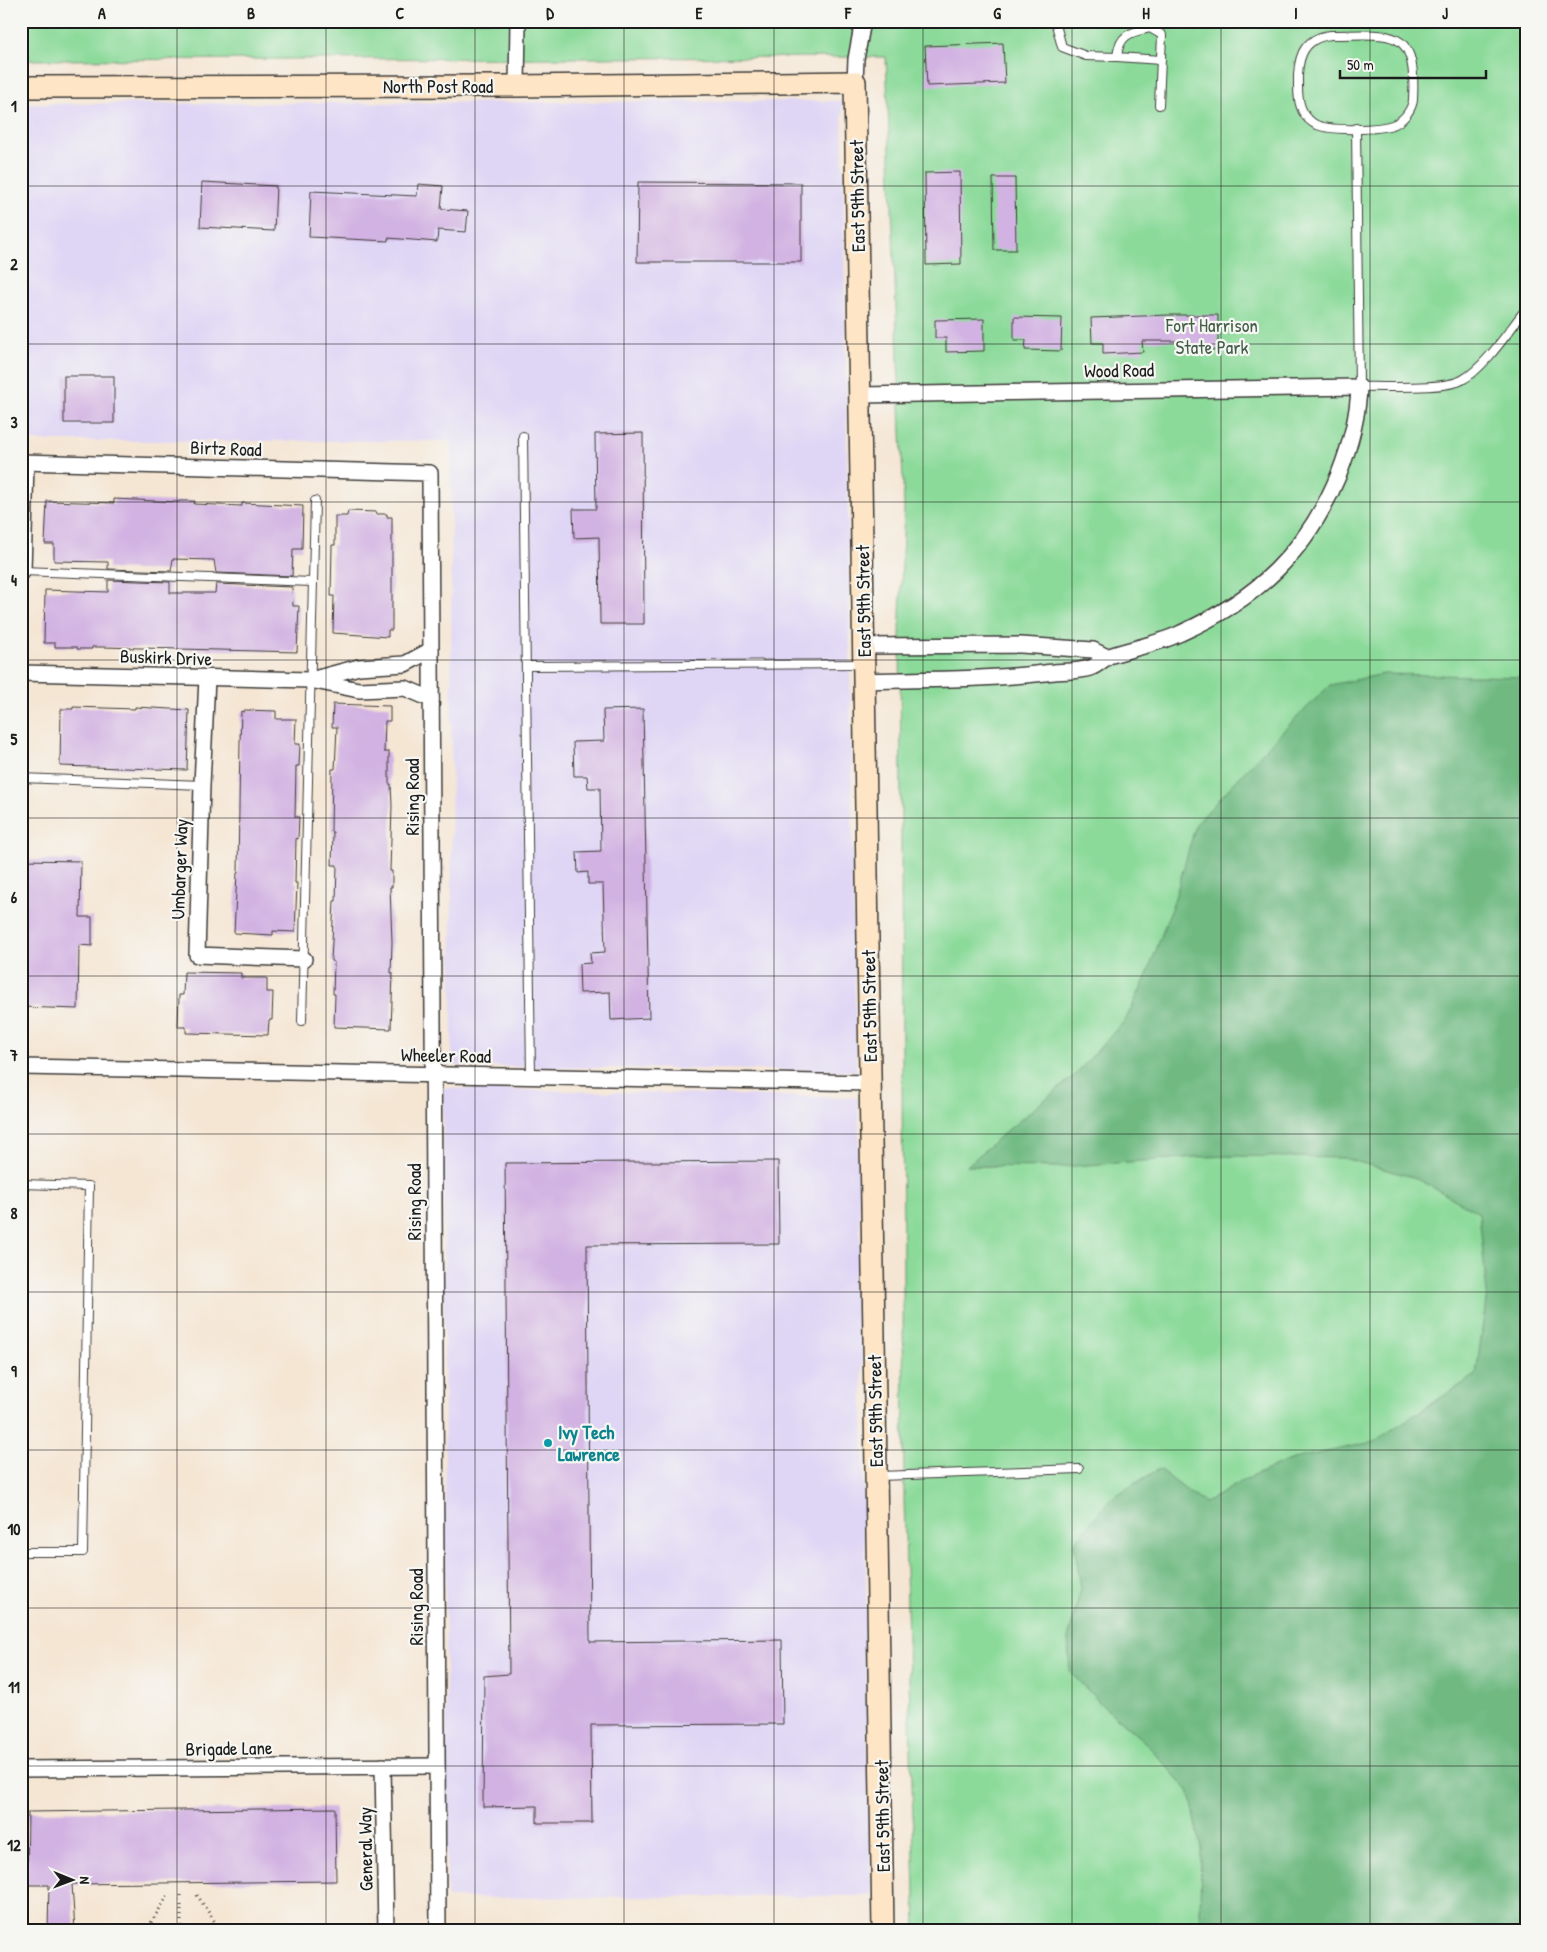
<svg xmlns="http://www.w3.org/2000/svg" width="1547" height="1952" viewBox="0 0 1547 1952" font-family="'Patrick Hand',sans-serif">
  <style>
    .built { fill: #dfd5f5 }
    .green { fill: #8bda9a; stroke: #547b5b }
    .forest { fill: #70ba82; stroke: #466b4f }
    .building { fill: #d2b2e2 }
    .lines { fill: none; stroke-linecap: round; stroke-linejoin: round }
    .lane-casing { stroke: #3d3a38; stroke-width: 10 }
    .street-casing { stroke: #3d3a38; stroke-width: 18 }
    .secondary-casing { stroke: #3d3a38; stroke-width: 24 }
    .path { stroke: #3d3a38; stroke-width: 3; stroke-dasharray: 1 4; stroke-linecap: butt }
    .lane { stroke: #fff; stroke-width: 8 }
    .street { stroke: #fff; stroke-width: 15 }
    .secondary { stroke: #fee5c5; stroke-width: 21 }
    .grid { fill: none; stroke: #1c1c1c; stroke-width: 1; stroke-opacity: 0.55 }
    .culture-dot { fill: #0f9aa8; stroke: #f6f6f2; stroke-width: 2 }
    .labels { text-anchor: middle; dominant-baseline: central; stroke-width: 4.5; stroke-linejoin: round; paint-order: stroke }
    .street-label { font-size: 19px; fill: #1c1c1c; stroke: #f6f6f2 }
    .park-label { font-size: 19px; fill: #435e48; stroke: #f6f6f2 }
    .culture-label { font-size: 19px; font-weight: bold; fill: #0d838f; stroke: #f6f6f2; text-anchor: start }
    .neatline { fill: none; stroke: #1c1c1c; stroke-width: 2 }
    .grid-label { font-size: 16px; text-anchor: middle; font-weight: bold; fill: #1c1c1c }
  </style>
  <rect width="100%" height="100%" fill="#f6f6f2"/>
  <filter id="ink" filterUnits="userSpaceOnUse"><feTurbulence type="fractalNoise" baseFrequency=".02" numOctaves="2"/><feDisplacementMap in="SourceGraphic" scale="10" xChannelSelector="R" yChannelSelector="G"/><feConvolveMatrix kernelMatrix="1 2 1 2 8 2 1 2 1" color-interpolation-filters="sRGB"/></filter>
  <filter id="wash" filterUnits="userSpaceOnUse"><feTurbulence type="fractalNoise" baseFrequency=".0096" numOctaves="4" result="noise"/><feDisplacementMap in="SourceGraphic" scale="20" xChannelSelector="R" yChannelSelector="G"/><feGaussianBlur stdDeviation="1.12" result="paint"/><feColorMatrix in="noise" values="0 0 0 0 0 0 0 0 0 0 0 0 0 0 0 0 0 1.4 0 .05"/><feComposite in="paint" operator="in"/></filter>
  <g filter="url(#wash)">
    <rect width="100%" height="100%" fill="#f5e6d4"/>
    <!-- built -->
    <g class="built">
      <polygon points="842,101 856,1071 452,1066 451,441 21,441 21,104"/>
      <polygon points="443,1088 858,1098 871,1896 447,1898"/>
    </g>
    <!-- green -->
    <polygon class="green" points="21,21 1526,21 1526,1931 916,1931 904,1498 900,615 904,508 886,57 21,60"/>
    <!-- forest -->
    <polygon class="forest" points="1384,674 1526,677 1526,1931 1202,1931 1200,1913 1201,1848 1190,1793 1146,1743 1104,1707 1070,1672 1068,1639 1081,1588 1074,1543 1110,1499 1159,1469 1191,1494 1205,1503 1246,1479 1293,1459 1373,1442 1476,1375 1487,1293 1479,1213 1416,1178 1343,1158 1239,1156 1197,1157 1060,1167 967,1166 998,1138 1074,1076 1126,1019 1147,975 1175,898 1196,824 1274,740 1330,685"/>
    <g id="blocks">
      <!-- building -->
      <g class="building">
        <polygon points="1003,43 1005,83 927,86 925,46"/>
        <polygon points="960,172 961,264 926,265 925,173"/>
        <polygon points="993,178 1015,178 1016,250 994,250"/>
        <polygon points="202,182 276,186 274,231 200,227"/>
        <polygon points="638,182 801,183 801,262 637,262"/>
        <polygon points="418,184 443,186 441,209 468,211 466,232 438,230 437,242 388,238 388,241 309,237 311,191 417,196"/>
        <polygon points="1168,315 1218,315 1218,350 1179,350 1179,341 1142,341 1143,352 1103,354 1103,343 1092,343 1091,318"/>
        <polygon points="1014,317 1062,318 1061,351 1025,350 1026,340 1014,340"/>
        <polygon points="984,319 984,351 946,352 946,338 935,338 935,320"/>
        <rect x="64" y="376" width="50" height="47"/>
        <polygon points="643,433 644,624 600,624 599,537 574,538 573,509 596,509 595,434"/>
        <polygon points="114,499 179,502 179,501 195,501 194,504 242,506 242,503 303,506 302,549 293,549 292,576 216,573 214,560 173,559 171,571 108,569 108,562 54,561 54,544 45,544 47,501 114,503"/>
        <polygon points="348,511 377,512 376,514 387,514 387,517 392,517 392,630 388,630 388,637 333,633 334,596 331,596 332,545 335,545 335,516 347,516"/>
        <polygon points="108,580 170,582 170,593 215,593 216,584 292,587 293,606 299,606 297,652 102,647 92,647 92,649 77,649 77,647 55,647 55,643 44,643 45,590 108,592"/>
        <polygon points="333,704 390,706 390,721 385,721 384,752 389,752 389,784 391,784 392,806 390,871 392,871 392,887 390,887 392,942 391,973 393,973 391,1029 334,1027 335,994 333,994 334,962 331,961 334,901 336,901 337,865 332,865 333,832 331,832 332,769 335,769 337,727 332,727"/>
        <polygon points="73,707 135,709 135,707 189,710 187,770 60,766 61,709 73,709"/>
        <polygon points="643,709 649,1018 611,1020 610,992 580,993 579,964 591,963 590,953 605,952 603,884 588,884 588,872 578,873 577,852 601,851 600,788 588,788 587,776 574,776 573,742 604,741 603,710"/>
        <polygon points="244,710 276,711 276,719 296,719 295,744 300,744 299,766 296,766 295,817 299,817 298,839 296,838 295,883 297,883 295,932 273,931 273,935 234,933 237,873 238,873 240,742 241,711 244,712"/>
        <polygon points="23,860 81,861 80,917 92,917 92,946 79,945 78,1009 21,1007"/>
        <polygon points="184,972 241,973 241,978 267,978 267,992 273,992 272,1020 269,1020 268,1035 186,1033 186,1027 178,1027 179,995 183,995"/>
        <polygon points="778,1161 779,1244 587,1245 590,1642 782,1640 783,1724 591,1725 592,1823 537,1823 537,1806 483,1807 484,1676 509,1674 505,1163"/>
        <polygon points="335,1808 336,1881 72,1884 75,1931 48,1931 49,1885 27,1885 28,1812"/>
      </g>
    </g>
  </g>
  <g filter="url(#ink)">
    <use href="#blocks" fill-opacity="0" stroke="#3d3a38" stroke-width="1"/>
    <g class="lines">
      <!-- lane casing -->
      <g class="lane-casing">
        <g id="lane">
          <polyline points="1055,21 1062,47 1086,56 1117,57"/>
          <path d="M1331 35C1392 35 1417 25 1413 100 1412 109 1404 120 1395 124 1381 130 1326 132 1313 123 1300 114 1298 100 1298 86 1297 61 1301 38 1331 35Z"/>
          <path d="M1159 105 1162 35 1150 28C1130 32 1119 35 1117 57L1161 60"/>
          <path d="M1356 128 1359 387C1383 386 1443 390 1462 380 1485 368 1509 330 1526 309"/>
          <polyline points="523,436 531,1077"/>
          <polyline points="22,571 312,582"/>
          <polyline points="526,666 861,664"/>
          <polyline points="21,778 202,785"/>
          <polyline points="302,1021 315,501"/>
          <polyline points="21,1184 89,1186 83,1552 21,1552"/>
          <polyline points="879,1476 1079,1469"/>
        </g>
      </g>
      <!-- street casing -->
      <g class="street-casing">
        <g id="street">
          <polyline points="855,82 856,59 863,21"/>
          <polyline points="517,86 518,21"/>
          <path d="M860 395 1359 387C1358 417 1350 446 1339 474 1307 552 1257 599 1181 633 1158 644 1133 648 1109 656 1103 659 1097 666 1090 668 1077 672 1060 671 1045 673 985 680 925 679 864 681"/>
          <polyline points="21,462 430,473 438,1931"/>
          <polyline points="23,571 26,463"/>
          <polyline points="864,646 1021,645 1093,650 1107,657"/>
          <polyline points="21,673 310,680 359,690 405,688 431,699"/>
          <polyline points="207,678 202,785 197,955 304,959"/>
          <polyline points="314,679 359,667 405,664 431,650"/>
          <polyline points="21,1067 870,1083"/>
          <polyline points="383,1766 386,1931"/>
          <polyline points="21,1769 437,1766"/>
        </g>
      </g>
      <!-- secondary casing -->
      <g class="secondary-casing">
        <polyline id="secondary" points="21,87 517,86 855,82 883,1931"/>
      </g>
      <!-- path -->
      <g class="path">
        <polyline points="181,1895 181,1931"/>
        <polyline points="197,1895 221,1931"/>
        <polyline points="146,1931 168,1895"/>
      </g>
      <!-- lane -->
      <use href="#lane" class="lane"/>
      <!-- street -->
      <use href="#street" class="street"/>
      <!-- secondary -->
      <use href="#secondary" class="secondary"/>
    </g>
  </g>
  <!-- grid -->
  <path class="grid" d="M177 21V1931M326 21V1931M475 21V1931M624 21V1931M774 21V1931M923 21V1931M1072 21V1931M1221 21V1931M1370 21V1931M21 186H1526M21 344H1526M21 502H1526M21 660H1526M21 818H1526M21 976H1526M21 1134H1526M21 1292H1526M21 1450H1526M21 1608H1526M21 1766H1526"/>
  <!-- markers -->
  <circle class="culture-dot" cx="548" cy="1443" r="5"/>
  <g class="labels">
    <!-- street labels -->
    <g class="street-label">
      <text x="438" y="86">North Post Road</text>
      <text transform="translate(857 196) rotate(-91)">East 59th Street</text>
      <text transform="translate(1119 370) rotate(-1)">Wood Road</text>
      <text transform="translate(226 448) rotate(2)">Birtz Road</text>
      <text transform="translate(863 601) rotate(-91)">East 59th Street</text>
      <text transform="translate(166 657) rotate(2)">Buskirk Drive</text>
      <text transform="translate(412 797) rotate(-90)">Rising Road</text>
      <text transform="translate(179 869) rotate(-88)">Umbarger Way</text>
      <text transform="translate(869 1006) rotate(-91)">East 59th Street</text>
      <text transform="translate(446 1055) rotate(1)">Wheeler Road</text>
      <text transform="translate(414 1202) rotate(-90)">Rising Road</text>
      <text transform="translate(875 1411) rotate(-91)">East 59th Street</text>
      <text transform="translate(416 1607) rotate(-90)">Rising Road</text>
      <text transform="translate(229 1748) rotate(-1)">Brigade Lane</text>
      <text transform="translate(882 1816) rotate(-91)">East 59th Street</text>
      <text transform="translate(365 1849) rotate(-91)">General Way</text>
    </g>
    <!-- park labels -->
    <g class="park-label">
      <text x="1212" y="325">Fort Harrison<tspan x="1212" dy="22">State Park</tspan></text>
    </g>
    <!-- culture labels -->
    <g class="culture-label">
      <text x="558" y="1432">Ivy Tech<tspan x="558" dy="22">Lawrence</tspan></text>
    </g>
  </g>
  <!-- margin -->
  <rect width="1547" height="1952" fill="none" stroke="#f6f6f2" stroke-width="55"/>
  <!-- north arrow -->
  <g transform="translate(72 1880) rotate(91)" stroke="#f6f6f2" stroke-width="4" paint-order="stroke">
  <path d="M0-4L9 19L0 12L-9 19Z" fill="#1c1c1c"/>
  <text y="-8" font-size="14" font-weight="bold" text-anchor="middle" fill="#1c1c1c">N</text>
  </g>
  <!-- scale -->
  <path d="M1340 70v8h146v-8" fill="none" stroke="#1c1c1c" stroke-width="2.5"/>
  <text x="1347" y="70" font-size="15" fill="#1c1c1c" stroke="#f6f6f2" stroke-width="4" paint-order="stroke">50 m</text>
  <rect x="28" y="28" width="1492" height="1896" class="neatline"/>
  <g class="grid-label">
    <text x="102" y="19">A</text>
    <text x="251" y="19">B</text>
    <text x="400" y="19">C</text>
    <text x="550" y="19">D</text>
    <text x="699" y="19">E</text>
    <text x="848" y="19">F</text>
    <text x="997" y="19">G</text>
    <text x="1146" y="19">H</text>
    <text x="1296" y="19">I</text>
    <text x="1445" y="19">J</text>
    <text x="14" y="112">1</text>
    <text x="14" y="270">2</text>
    <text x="14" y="428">3</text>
    <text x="14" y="586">4</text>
    <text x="14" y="745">5</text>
    <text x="14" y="903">6</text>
    <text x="14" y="1061">7</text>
    <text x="14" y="1219">8</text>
    <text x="14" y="1377">9</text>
    <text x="14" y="1535">10</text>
    <text x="14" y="1693">11</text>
    <text x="14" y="1851">12</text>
  </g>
</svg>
